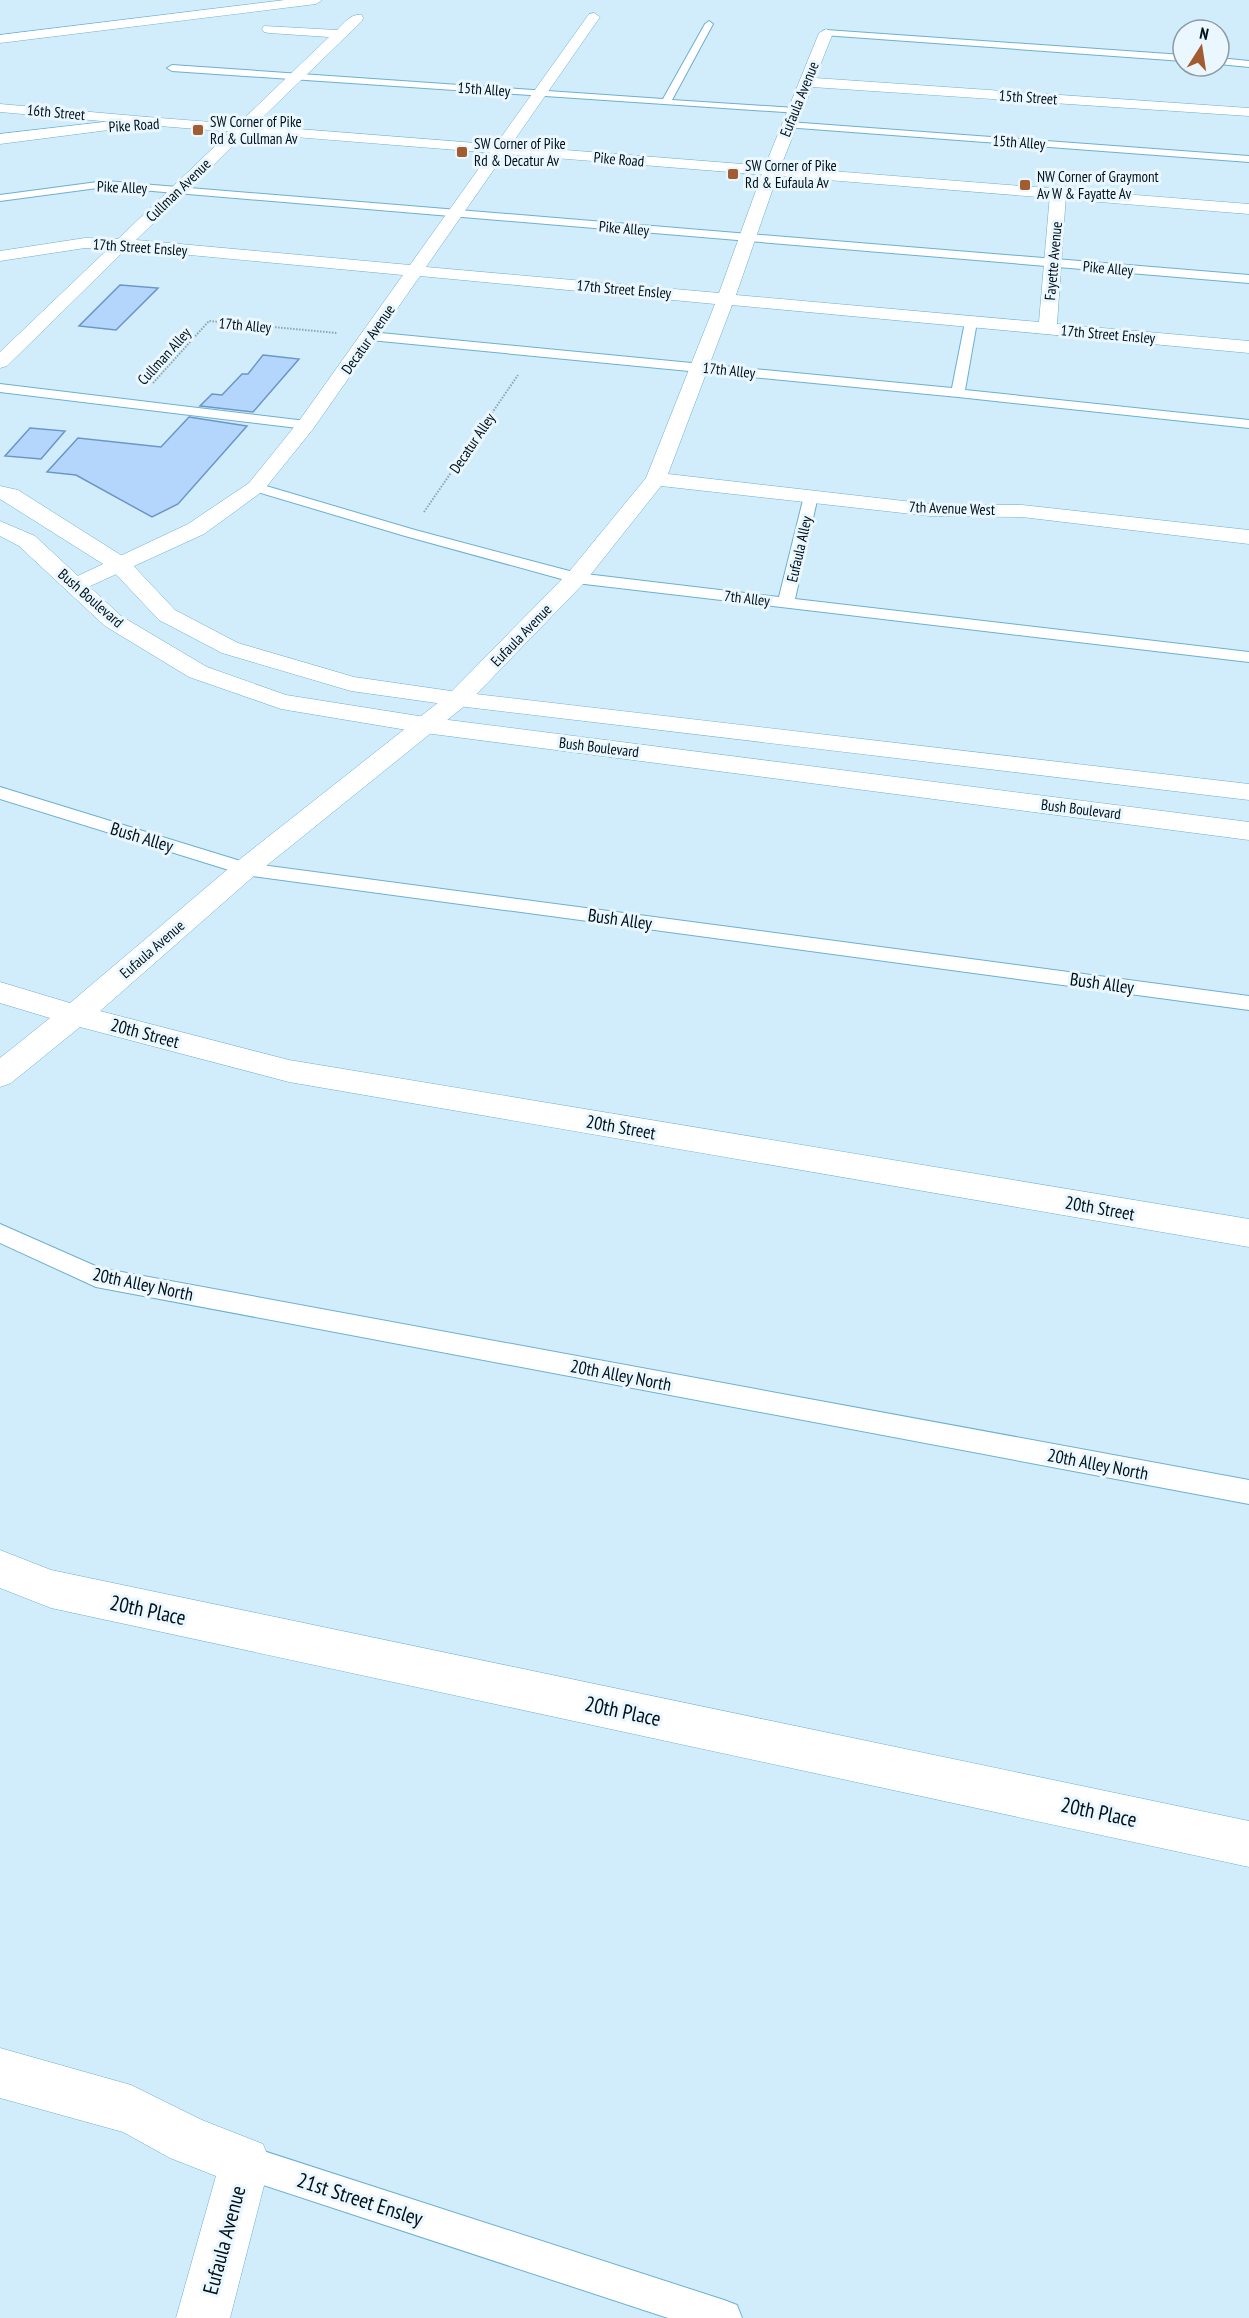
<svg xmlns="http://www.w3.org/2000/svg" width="1249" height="2318" viewBox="0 0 1249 2318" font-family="'PT Sans Narrow',sans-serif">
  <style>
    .building { fill: #b4d6fc; stroke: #6b96c6; stroke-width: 1.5 }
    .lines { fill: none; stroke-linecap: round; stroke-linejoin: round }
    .service-casing { stroke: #6bb0d2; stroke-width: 2 }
    .minor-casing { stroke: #6bb0d2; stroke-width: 1 }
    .tertiary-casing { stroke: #6bb0d2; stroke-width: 1 }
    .secondary-casing { stroke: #6bb0d2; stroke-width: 1 }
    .motorway-casing { stroke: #6bb0d2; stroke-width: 1 }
    .path { stroke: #8da5b1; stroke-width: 2; stroke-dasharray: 1.5 1.5; stroke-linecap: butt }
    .service { fill: #fff; fill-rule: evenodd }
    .minor { fill: #fff; fill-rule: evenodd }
    .tertiary { fill: #fff; fill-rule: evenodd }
    .secondary { fill: #fff; fill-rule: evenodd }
    .motorway { fill: #fff; fill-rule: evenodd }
    .poi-dot { fill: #a25c30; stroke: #eaf7fe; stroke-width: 2 }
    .labels { text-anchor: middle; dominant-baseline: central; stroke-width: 6; stroke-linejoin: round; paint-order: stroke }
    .far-street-label { font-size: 15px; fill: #00111a; stroke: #eaf7fe }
    .far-poi-label { font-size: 15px; fill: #00111a; stroke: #eaf7fe; text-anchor: start }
    .street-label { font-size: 18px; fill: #00111a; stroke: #eaf7fe }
    .near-street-label { font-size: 21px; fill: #00111a; stroke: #eaf7fe }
  </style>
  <rect width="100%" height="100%" fill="#d1ecfa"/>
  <!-- building -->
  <g class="building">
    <polygon points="120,285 158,288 116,330 79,326"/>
    <polygon points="263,355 299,359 253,412 200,406 212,394 222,395 242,374 248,374"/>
    <polygon points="189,417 247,426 178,504 152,517 76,475 47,472 78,438 161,447"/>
    <polygon points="30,428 65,431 41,459 5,456"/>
  </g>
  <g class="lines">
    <!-- service casing -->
    <g class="service-casing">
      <g id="service">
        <polygon points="709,21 713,24 672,100 795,108 800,111 799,113 172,71 167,68 172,65 663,99 705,24"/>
        <polygon points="826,30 1183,55 1183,61 823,35 823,31"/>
        <polygon points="1219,58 1249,61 1249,67 1219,64"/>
        <polygon points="789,122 1249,156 1249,162 785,127 785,123"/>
        <polygon points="105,181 1249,275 1249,283 105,187 0,201 0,195"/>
        <polygon points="971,318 977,322 965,390 1249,420 1249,428 958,397 370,340 364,336 370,332 952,388 965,322"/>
        <polygon points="0,384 306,421 313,425 306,429 0,392"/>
        <polygon points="256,483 415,530 577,573 779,597 804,496 811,492 818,496 795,599 1249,652 1249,662 576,583 405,536 251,490 249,487 251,484"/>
        <polygon points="0,787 247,863 1249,996 1249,1010 245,875 0,799"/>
        <polygon points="0,1224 100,1268 1249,1480 1249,1504 96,1287 0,1243"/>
        <polygon points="245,2145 724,2300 737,2305 742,2318 668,2318 245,2179 233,2174 228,2162 233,2150"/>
      </g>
    </g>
    <!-- minor casing -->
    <g class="minor-casing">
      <g id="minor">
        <path d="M594 13 600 17 426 267 719 293 763 171 819 33 826 29 833 33 815 78 1249 108V116L812 87 779 171 736 295 1039 322 1050 194 1058 189 1066 194 1057 324 1249 341V353L732 305 668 474 930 504 1022 505 1249 530V544L1022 517 930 516 661 486 584 583 467 704 255 875 100 1011 289 1060 1249 1219V1247L289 1082 80 1027 11 1083 0 1087V1058L50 1018 0 1003V982L70 1003 235 863 449 694 568 573 646 478 715 304 420 276 313 429 263 491 204 534 75 593 67 591 64 586 67 581 188 524 249 483 299 421 403 275 126 249 7 366 0 368V352L108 249 85 248 0 261V251L85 238 118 239 329 37 269 33 264 32 262 29 264 26 337 30C344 23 351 13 362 15L363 18 362 21 136 240 410 265 589 14Z"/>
        <polygon points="0,104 147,117 154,121 147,125 0,112"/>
        <polygon points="0,1550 51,1570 1249,1821 1249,1867 51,1608 0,1588"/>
        <polygon points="0,2048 131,2085 202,2120 263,2144 270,2162 230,2318 176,2318 216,2176 170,2158 123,2132 0,2098"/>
      </g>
    </g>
    <!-- tertiary casing -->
    <g class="tertiary-casing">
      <polygon id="tertiary" points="147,117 1249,204 1249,214 147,125 0,144 0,134"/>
    </g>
    <!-- secondary casing -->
    <g class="secondary-casing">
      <g id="secondary">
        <polygon points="0,486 18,490 127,559 175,610 238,643 354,677 458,692 1249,784 1249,800 458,706 351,691 222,653 159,620 111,569 0,499"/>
        <polygon points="0,521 35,536 121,616 207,667 286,695 425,717 1249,822 1249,840 425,733 281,709 189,677 105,626 19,546 0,536"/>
      </g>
    </g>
    <!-- motorway casing -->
    <g class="motorway-casing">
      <polygon id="motorway" points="285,0 322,0 316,4 0,43 0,35"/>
    </g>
    <!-- path -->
    <g class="path">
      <polyline points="153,383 209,321 337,333"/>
      <polyline points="424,512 518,375"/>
    </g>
    <!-- service -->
    <use href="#service" class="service"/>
    <!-- minor -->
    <use href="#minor" class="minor"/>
    <!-- tertiary -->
    <use href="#tertiary" class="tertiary"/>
    <!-- secondary -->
    <use href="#secondary" class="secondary"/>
    <!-- motorway -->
    <use href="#motorway" class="motorway"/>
  </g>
  <!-- markers -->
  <g class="poi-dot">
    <rect x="192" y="124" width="12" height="12" rx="3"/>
    <rect x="456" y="146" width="12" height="12" rx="3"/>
    <rect x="727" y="168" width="12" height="12" rx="3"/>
    <rect x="1019" y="179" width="12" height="12" rx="3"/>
  </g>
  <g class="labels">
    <!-- far-street labels -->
    <g class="far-street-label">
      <text transform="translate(484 89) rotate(4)">15th Alley</text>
      <text transform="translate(1028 97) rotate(4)">15th Street</text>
      <text transform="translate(799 99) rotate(-68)">Eufaula Avenue</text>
      <text transform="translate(56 112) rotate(5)">16th Street</text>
      <text transform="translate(134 125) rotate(-4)">Pike Road</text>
      <text transform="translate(1019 142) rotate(4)">15th Alley</text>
      <text transform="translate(619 159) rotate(5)">Pike Road</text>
      <text transform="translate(122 187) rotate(2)">Pike Alley</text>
      <text transform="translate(178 190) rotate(-44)">Cullman Avenue</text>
      <text transform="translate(624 228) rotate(5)">Pike Alley</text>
      <text transform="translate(140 247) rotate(4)">17th Street Ensley</text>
      <text transform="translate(1053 261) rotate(-85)">Fayette Avenue</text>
      <text transform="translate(1108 268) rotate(5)">Pike Alley</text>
      <text transform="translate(624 289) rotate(5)">17th Street Ensley</text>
      <text transform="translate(245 325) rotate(5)">17th Alley</text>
      <text transform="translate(1108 334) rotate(5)">17th Street Ensley</text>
      <text transform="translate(368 339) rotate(-55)">Decatur Avenue</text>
      <text transform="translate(164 356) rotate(-48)">Cullman Alley</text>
      <text transform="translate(729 370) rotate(6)">17th Alley</text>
      <text transform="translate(472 443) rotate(-56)">Decatur Alley</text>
      <text transform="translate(952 508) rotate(2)">7th Avenue West</text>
      <text transform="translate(799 549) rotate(-77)">Eufaula Alley</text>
      <text transform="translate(91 598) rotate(41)">Bush Boulevard</text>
      <text transform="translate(747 598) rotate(7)">7th Alley</text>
      <text transform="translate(521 635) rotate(-46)">Eufaula Avenue</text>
      <text transform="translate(599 747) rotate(7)">Bush Boulevard</text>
      <text transform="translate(1081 809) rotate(7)">Bush Boulevard</text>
      <text transform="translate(152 949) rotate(-41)">Eufaula Avenue</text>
    </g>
    <!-- far-poi labels -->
    <g class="far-poi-label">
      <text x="210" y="121">SW Corner of Pike<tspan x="210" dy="17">Rd &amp; Cullman Av</tspan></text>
      <text x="474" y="143">SW Corner of Pike<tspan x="474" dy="17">Rd &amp; Decatur Av</tspan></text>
      <text x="745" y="165">SW Corner of Pike<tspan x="745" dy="17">Rd &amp; Eufaula Av</tspan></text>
      <text x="1037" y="176">NW Corner of Graymont<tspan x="1037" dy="17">Av W &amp; Fayatte Av</tspan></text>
    </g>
    <!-- street labels -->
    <g class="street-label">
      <text transform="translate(142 837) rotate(17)">Bush Alley</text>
      <text transform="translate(620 919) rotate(8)">Bush Alley</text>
      <text transform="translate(1102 983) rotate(8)">Bush Alley</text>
      <text transform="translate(145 1033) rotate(15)">20th Street</text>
      <text transform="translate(621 1127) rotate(10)">20th Street</text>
      <text transform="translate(1100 1208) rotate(10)">20th Street</text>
      <text transform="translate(143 1284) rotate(12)">20th Alley North</text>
      <text transform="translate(621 1375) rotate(11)">20th Alley North</text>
      <text transform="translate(1098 1464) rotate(11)">20th Alley North</text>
    </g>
    <!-- near-street labels -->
    <g class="near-street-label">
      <text transform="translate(148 1610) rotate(12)">20th Place</text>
      <text transform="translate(623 1711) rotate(12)">20th Place</text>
      <text transform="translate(1099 1812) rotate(12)">20th Place</text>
      <text transform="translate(360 2199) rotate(18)">21st Street Ensley</text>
      <text transform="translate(224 2240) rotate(-75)">Eufaula Avenue</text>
    </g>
  </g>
  <!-- north arrow -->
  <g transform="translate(1201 48) rotate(12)"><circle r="28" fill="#eaf7fe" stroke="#8c9ba3" stroke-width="1.5"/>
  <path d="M0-4.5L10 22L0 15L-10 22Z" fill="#a25c30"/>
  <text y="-9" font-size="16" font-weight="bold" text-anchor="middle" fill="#00111a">N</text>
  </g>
</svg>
